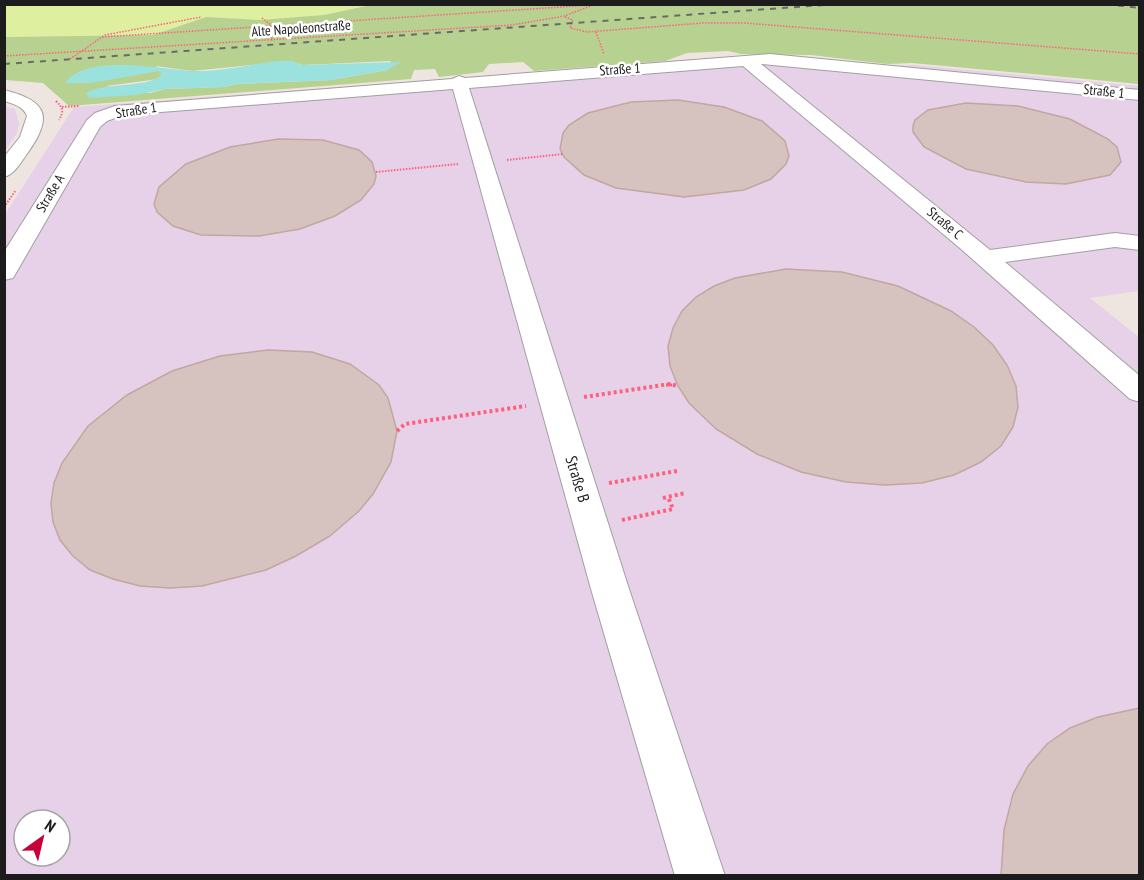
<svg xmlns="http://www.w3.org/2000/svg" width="1144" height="880" viewBox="0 0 1144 880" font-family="'PT Sans Narrow',sans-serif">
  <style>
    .industrial { fill: #e6d1e8; fill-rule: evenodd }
    .grass { fill: #deef9f }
    .forest { fill: #b7d290; fill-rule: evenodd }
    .water { fill: #9be1dd }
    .building { fill: #d6c3c0; stroke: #c1a6a1; stroke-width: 1.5 }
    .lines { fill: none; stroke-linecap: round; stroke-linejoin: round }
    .minor-casing { stroke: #a0a0a0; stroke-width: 2 }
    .path-far3 { stroke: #ff607e; stroke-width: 1.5; stroke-dasharray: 1.5 1.5; stroke-linecap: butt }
    .path-far2 { stroke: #ff607e; stroke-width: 2; stroke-dasharray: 1.5 1.5; stroke-linecap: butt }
    .path-far1 { stroke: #ff607e; stroke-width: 3; stroke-dasharray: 2 2; stroke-linecap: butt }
    .path { stroke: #ff607e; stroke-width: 4; stroke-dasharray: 3 3; stroke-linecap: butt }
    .minor { fill: #fff; fill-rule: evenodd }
    .rail { stroke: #6a6a6a; stroke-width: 2; stroke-dasharray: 6 6; stroke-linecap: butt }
    .labels { text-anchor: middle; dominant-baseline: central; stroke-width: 5; stroke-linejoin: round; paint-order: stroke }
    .far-street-label { font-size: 14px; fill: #1c1c1c; stroke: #fff }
    .street-label { font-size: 16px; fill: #1c1c1c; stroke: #fff }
  </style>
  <rect width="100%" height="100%" fill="#eee5e0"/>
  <!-- industrial -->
  <g class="industrial">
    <path d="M750 56 888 66 914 65 1139 86V291L1090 298 1139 337V875H5L4 216 74 107ZM24 820H60V856H24Z"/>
    <polygon points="5,107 15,109 19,123 17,133 5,151"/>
  </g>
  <!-- grass -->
  <polygon class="grass" points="4,5 409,5 366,6 324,15 260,20 206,17 153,35 5,37"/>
  <!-- forest -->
  <path class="forest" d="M409 4 1139 5V84L912 63 887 64 811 55 741 54 728 51 687 53 665 61 534 71 523 62 489 64 483 72 439 77 435 69 414 70 411 79 69 106 43 83 5 80V37L153 35 206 17 260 20 324 15 366 6ZM291 61 302 65 391 61 387 70 331 80 238 84 223 87 165 89 150 93 106 86 159 79 162 74 156 66 192 71Z"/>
  <!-- water -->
  <path class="water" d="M279 61H291L302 65 401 62 387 70 331 80 238 84 223 87 165 89 136 95 89 98 86 93C104 82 153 88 162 74L159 71 91 83H65C86 53 161 69 193 71 221 72 251 64 279 61Z"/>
  <!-- building -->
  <g class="building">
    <polygon points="678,100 724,107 762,121 785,141 789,156 786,164 771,179 744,190 684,197 616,188 584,175 564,157 560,149 563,133 569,125 588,113 631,102"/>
    <polygon points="966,103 1018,106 1070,119 1108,139 1117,147 1121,162 1110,175 1066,184 1026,182 966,169 924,147 913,132 913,126 915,120 928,110"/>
    <polygon points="278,139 323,140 359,150 372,162 376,176 374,184 361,200 335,216 300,229 259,236 201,235 173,226 157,212 154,204 159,187 186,164 230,147"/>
    <polygon points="786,269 842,272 898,286 951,311 974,327 993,345 1007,365 1016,386 1018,407 1013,427 1001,446 981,462 954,475 922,483 885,485 846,482 801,472 757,454 716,429 689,403 678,386 670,366 668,346 673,328 682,311 696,297 714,286 735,278"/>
    <polygon points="268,350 312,352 350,364 379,385 388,398 397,431 391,462 373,494 359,511 330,536 296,556 266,570 202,586 170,588 140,586 113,579 90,570 73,556 60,540 53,522 51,503 54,483 62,463 88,426 127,395 172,371 220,356"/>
    <polygon points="1140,708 1140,876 1001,876 1004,830 1013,794 1028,766 1047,744 1070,728 1098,717"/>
  </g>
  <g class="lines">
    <!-- minor casing -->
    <g class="minor-casing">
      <g id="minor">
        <polygon points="770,54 1140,90 1140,100 761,64 990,250 1115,233 1140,236 1140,250 1115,247 1005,262 1140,376 1140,402 1130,399 961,249 743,66 469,88 629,589 725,876 675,876 591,589 453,89 123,115 107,121 100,127 16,273 13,278 4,280 4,252 87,120 95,113 115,106 452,79 459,76 465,78"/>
        <path d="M4 90C49 101 53 118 27 154 20 163 15 174 4 177V157L20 137 27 116C23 106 14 104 4 101Z"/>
      </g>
    </g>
    <!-- path-far3 -->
    <g class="path-far3">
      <polyline points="620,4 628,4"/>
      <polyline points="565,17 573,20 570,28 587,32 703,23 744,23 1140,54"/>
      <polyline points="262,18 271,25 272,41"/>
      <polyline points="596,32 604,54"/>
      <polyline points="102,37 592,5"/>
      <polyline points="4,56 512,25 564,16 596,4"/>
      <polyline points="70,59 105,35 201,17"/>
    </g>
    <!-- path-far2 -->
    <g class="path-far2">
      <path d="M56 101C63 108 64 111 59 120"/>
      <polyline points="62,107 79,106"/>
      <polyline points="507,160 563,154"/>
      <polyline points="376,172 458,164"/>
      <polyline points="4,207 16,190"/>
    </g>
    <!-- path-far1 -->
    <polyline class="path-far1" points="666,385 673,385"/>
    <!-- path -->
    <g class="path">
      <polyline points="584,397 670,384 678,386"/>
      <polyline points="397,431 405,424 526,406"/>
      <polyline points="609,483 677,471"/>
      <polyline points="663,498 685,493"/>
      <polyline points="622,520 673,509 668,497"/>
    </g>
    <!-- minor -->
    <use href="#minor" class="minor"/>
    <!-- rail -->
    <g class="rail">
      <polyline points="1106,4 1140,8"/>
      <polyline points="4,64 838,4"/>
    </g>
  </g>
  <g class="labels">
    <!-- far-street labels -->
    <g class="far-street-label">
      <text transform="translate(301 28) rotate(-4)">Alte Napoleonstraße</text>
      <text transform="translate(620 69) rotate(-4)">Straße 1</text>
      <text transform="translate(1104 91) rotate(6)">Straße 1</text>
      <text transform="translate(136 110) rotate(-9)">Straße 1</text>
      <text transform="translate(50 193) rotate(-59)">Straße A</text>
      <text transform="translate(945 223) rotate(40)">Straße C</text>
    </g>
    <!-- street labels -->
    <g class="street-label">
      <text transform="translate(578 479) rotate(73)">Straße B</text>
    </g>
  </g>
  <!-- border -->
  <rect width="1144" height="880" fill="none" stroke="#1c1c1c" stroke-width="12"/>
  <!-- north arrow -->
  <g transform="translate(42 838) rotate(34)"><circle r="28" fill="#ffffff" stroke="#a4a4a4" stroke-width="1.5"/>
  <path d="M0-4.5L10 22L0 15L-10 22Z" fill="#c7003a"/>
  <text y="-9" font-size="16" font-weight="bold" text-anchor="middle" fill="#1c1c1c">N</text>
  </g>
</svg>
